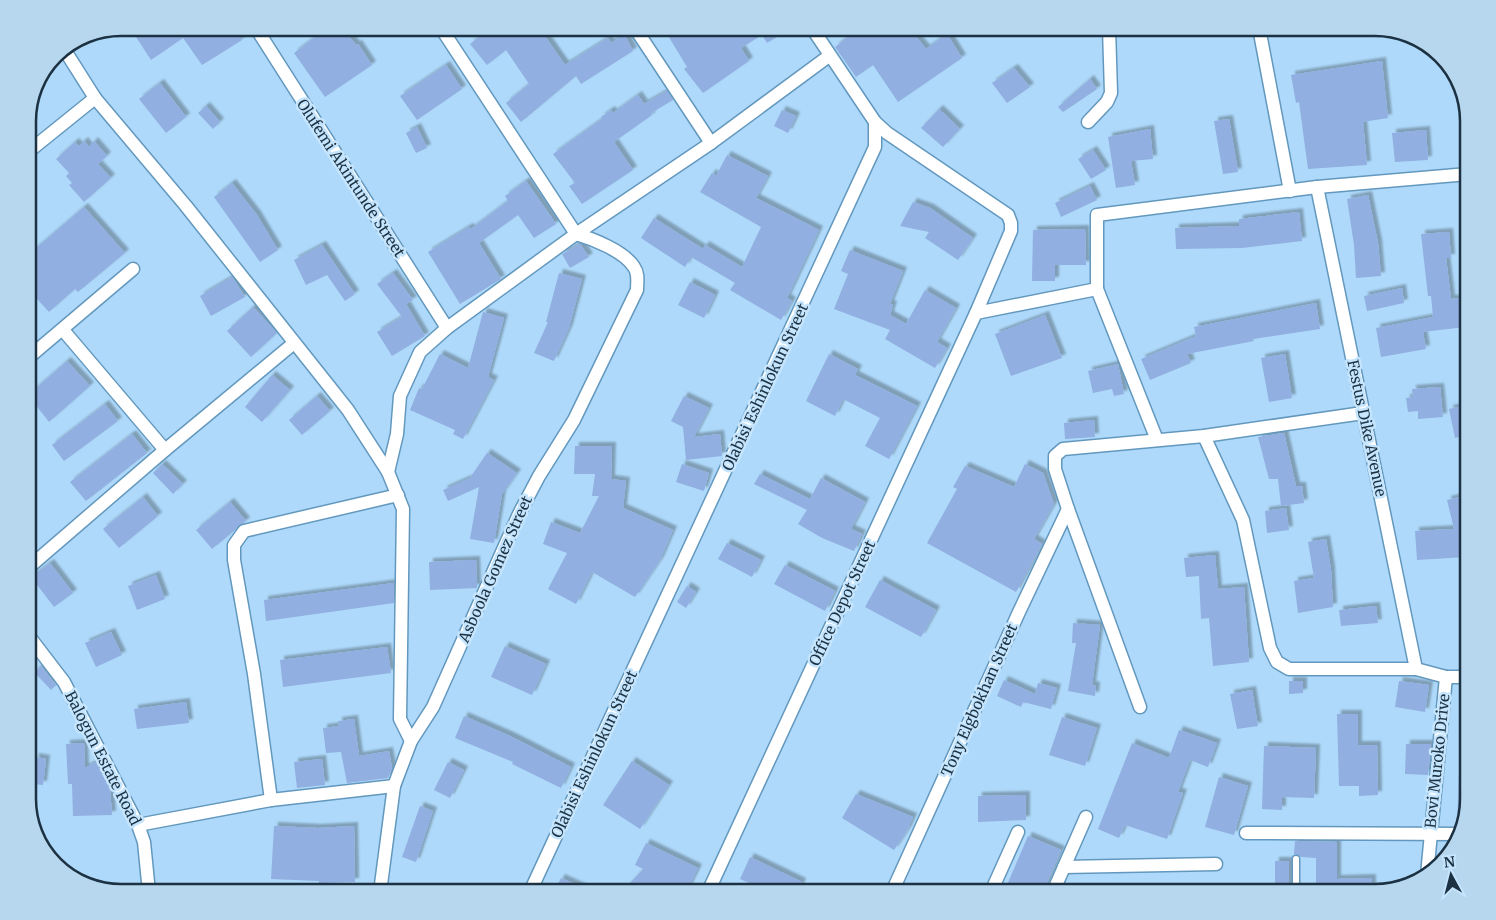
<svg xmlns="http://www.w3.org/2000/svg" width="1496" height="920" viewBox="0 0 1496 920" font-family="Merriweather,serif">
  <style>
    .building { fill: #91afe1; filter: url(#shadow) }
    .lines { fill: none; stroke-linecap: round; stroke-linejoin: round }
    .lane-casing { stroke: #6398be; stroke-width: 9 }
    .street-casing { stroke: #6398be; stroke-width: 15 }
    .lane { stroke: #fff; stroke-width: 6 }
    .street { stroke: #fff; stroke-width: 12 }
    .labels { text-anchor: middle; dominant-baseline: central; stroke-width: 5; stroke-linejoin: round; paint-order: stroke }
    .street-label { font-size: 15px; fill: #1c3242; stroke: #c5e5fe }
    .rim { fill: none; stroke: #1c3242; stroke-width: 2.5 }
  </style>
  <defs>
    <filter id="shadow"><feDropShadow dx="4" dy="-4" stdDeviation="1" flood-color="#0004"/></filter>
  </defs>
  <rect width="100%" height="100%" fill="#aed9fa"/>
  <!-- building -->
  <g class="building">
    <polygon points="149,28 234,28 242,40 202,65 183,38 151,60 136,37"/>
    <polygon points="327,28 342,28 356,45 358,44 372,65 325,97 294,53"/>
    <polygon points="491,28 526,28 534,37 542,32 565,65 608,38 611,43 625,35 633,51 581,84 576,76 521,122 506,103 529,84 506,50 487,65 470,44"/>
    <polygon points="676,28 728,28 733,35 744,28 792,28 767,43 762,35 741,48 749,61 703,93 684,69 687,67 667,34"/>
    <polygon points="842,28 909,28 926,49 947,34 962,58 898,102 873,65 856,77 835,47 849,36"/>
    <polygon points="1382,61 1388,118 1363,122 1367,165 1308,169 1299,102 1296,103 1291,75"/>
    <polygon points="446,65 462,89 417,120 400,96"/>
    <polygon points="1014,68 1030,87 1007,103 992,83"/>
    <polygon points="1090,79 1097,89 1063,112 1058,107"/>
    <polygon points="160,83 186,117 166,133 139,99"/>
    <polygon points="667,91 673,100 651,113 652,115 614,142 633,170 582,204 569,186 575,183 553,154 602,119 601,117 611,110 613,113 638,95 644,104"/>
    <polygon points="206,106 220,122 213,129 198,113"/>
    <polygon points="939,109 960,129 943,147 921,128"/>
    <polygon points="782,110 796,116 788,133 774,126"/>
    <polygon points="1229,119 1238,172 1223,174 1214,121"/>
    <polygon points="417,127 427,148 416,153 406,133"/>
    <polygon points="1150,129 1153,159 1131,161 1135,185 1116,188 1108,137"/>
    <polygon points="1426,130 1428,160 1395,162 1392,133"/>
    <polygon points="84,141 89,147 94,141 107,156 98,164 111,178 84,202 69,185 72,183 66,176 69,173 56,159 75,142 79,146"/>
    <polygon points="1093,150 1106,170 1091,179 1078,159"/>
    <polygon points="727,155 768,176 756,198 819,230 787,298 792,301 781,320 730,290 735,283 691,257 685,267 641,238 654,218 703,249 705,245 742,267 761,227 700,192 712,173 716,176"/>
    <polygon points="526,181 556,224 534,238 518,215 479,243 501,279 460,304 428,252 469,227 471,229 508,201 505,196"/>
    <polygon points="232,183 257,215 278,250 260,262 214,197"/>
    <polygon points="1090,186 1097,200 1061,217 1055,203"/>
    <polygon points="1368,195 1378,243 1381,276 1356,278 1354,245 1347,199"/>
    <polygon points="913,202 930,208 973,238 958,260 925,238 929,232 900,226"/>
    <polygon points="84,207 125,253 78,292 75,289 49,312 28,289 28,255"/>
    <polygon points="1299,212 1302,241 1242,248 1176,249 1175,228 1239,226 1239,219"/>
    <polygon points="1085,229 1086,265 1055,265 1055,281 1032,281 1033,230"/>
    <polygon points="1449,232 1451,258 1446,258 1451,299 1461,298 1465,327 1423,332 1426,349 1381,357 1376,328 1433,317 1431,296 1428,296 1421,234"/>
    <polygon points="580,244 589,257 570,268 562,254"/>
    <polygon points="322,245 355,294 345,301 327,275 306,285 294,260"/>
    <polygon points="850,250 903,271 890,304 893,305 890,315 906,324 925,290 956,308 937,342 947,348 935,368 885,339 890,330 834,309 848,274 841,271"/>
    <polygon points="393,273 413,300 406,304 425,336 392,356 377,332 402,317 377,284"/>
    <polygon points="559,273 582,279 569,328 554,361 534,353 548,322 546,322"/>
    <polygon points="232,277 245,297 211,316 200,296"/>
    <polygon points="690,282 715,295 704,318 678,305"/>
    <polygon points="1402,288 1404,303 1367,311 1364,296"/>
    <polygon points="1316,303 1320,329 1253,339 1254,341 1187,354 1191,363 1150,380 1141,359 1196,336 1194,327"/>
    <polygon points="253,307 277,333 251,357 227,331"/>
    <polygon points="483,312 504,318 488,377 494,380 463,439 453,434 455,430 410,410 419,388 422,389 440,354 468,368"/>
    <polygon points="1045,315 1062,358 1011,376 995,334"/>
    <polygon points="829,354 858,369 855,375 917,406 889,459 865,446 880,418 843,399 835,416 806,401"/>
    <polygon points="1285,354 1292,398 1269,402 1261,358"/>
    <polygon points="67,361 90,386 49,422 28,395"/>
    <polygon points="1118,364 1124,394 1114,396 1112,389 1093,393 1088,371"/>
    <polygon points="272,375 290,390 262,422 245,407"/>
    <polygon points="1440,387 1443,417 1418,419 1418,411 1408,412 1406,398 1413,397 1412,389"/>
    <polygon points="317,396 330,411 302,435 289,420"/>
    <polygon points="684,396 709,408 694,437 720,434 722,456 686,460 683,427 671,421"/>
    <polygon points="105,404 118,421 64,461 52,445"/>
    <polygon points="1468,405 1468,435 1455,438 1449,409"/>
    <polygon points="1094,420 1095,437 1065,439 1064,423"/>
    <polygon points="1284,433 1296,486 1302,486 1304,503 1281,506 1278,479 1269,479 1258,437"/>
    <polygon points="132,434 147,453 86,501 70,482"/>
    <polygon points="575,446 612,446 611,479 626,481 623,508 673,530 660,560 635,597 592,572 576,604 548,589 567,553 543,544 551,522 580,533 599,496 592,496 595,474 574,474"/>
    <polygon points="487,453 517,473 502,494 494,543 470,539 479,487 448,501 443,490 470,478"/>
    <polygon points="162,464 183,484 173,494 153,473"/>
    <polygon points="682,464 709,473 704,491 676,482"/>
    <polygon points="1025,464 1043,473 1054,504 1034,539 1042,544 1016,592 927,543 957,489 953,487 965,466 1014,487"/>
    <polygon points="760,474 810,499 821,478 865,502 851,529 862,534 854,551 822,538 798,524 807,510 754,484"/>
    <polygon points="1468,495 1468,529 1464,530 1466,557 1417,560 1415,531 1454,529 1447,500"/>
    <polygon points="143,497 158,516 119,548 103,529"/>
    <polygon points="230,502 246,521 212,549 196,530"/>
    <polygon points="1286,508 1289,530 1267,533 1265,511"/>
    <polygon points="1326,539 1331,570 1333,607 1298,613 1294,581 1314,578 1308,542"/>
    <polygon points="727,543 761,560 752,577 718,559"/>
    <polygon points="1215,555 1218,589 1244,587 1249,662 1213,666 1209,618 1201,619 1199,576 1186,577 1184,558"/>
    <polygon points="476,560 477,588 430,590 429,562"/>
    <polygon points="50,563 73,593 54,607 31,577"/>
    <polygon points="785,565 835,591 825,611 774,584"/>
    <polygon points="156,575 165,599 137,610 128,586"/>
    <polygon points="880,580 936,610 921,637 865,607"/>
    <polygon points="394,583 394,603 266,621 264,600"/>
    <polygon points="687,586 696,592 686,608 677,602"/>
    <polygon points="1376,606 1378,623 1341,626 1339,610"/>
    <polygon points="1073,623 1100,625 1092,685 1096,686 1095,696 1068,691 1076,643 1072,643"/>
    <polygon points="111,632 122,655 96,667 85,643"/>
    <polygon points="505,646 546,664 532,695 491,677"/>
    <polygon points="387,647 391,673 283,687 280,660"/>
    <polygon points="41,666 56,685 51,690 34,672"/>
    <polygon points="1004,680 1035,694 1038,683 1057,688 1051,709 1023,702 1021,707 997,696"/>
    <polygon points="1289,681 1303,681 1303,693 1289,694"/>
    <polygon points="1399,681 1429,685 1425,712 1395,707"/>
    <polygon points="1252,690 1258,726 1237,729 1230,694"/>
    <polygon points="186,702 189,723 137,729 134,709"/>
    <polygon points="1337,714 1358,714 1358,745 1377,745 1378,795 1359,796 1359,786 1339,786"/>
    <polygon points="464,716 510,736 571,767 561,788 512,764 513,762 455,738"/>
    <polygon points="1062,717 1097,728 1085,766 1049,755"/>
    <polygon points="354,719 359,756 389,751 392,768 388,778 347,783 341,752 326,753 323,728 339,726 338,721"/>
    <polygon points="1179,730 1217,743 1208,767 1190,760 1178,792 1183,793 1167,839 1125,825 1119,838 1098,829 1132,743 1169,758"/>
    <polygon points="84,743 85,768 96,762 110,789 112,815 73,816 72,784 68,784 66,744"/>
    <polygon points="1460,743 1468,743 1468,799 1461,826 1457,826"/>
    <polygon points="1406,744 1431,744 1428,775 1405,774"/>
    <polygon points="1264,746 1316,748 1314,798 1282,797 1282,810 1262,809"/>
    <polygon points="35,757 46,759 43,785 32,784"/>
    <polygon points="322,759 325,785 297,788 294,762"/>
    <polygon points="632,761 669,785 640,829 603,805"/>
    <polygon points="448,762 464,770 450,798 434,790"/>
    <polygon points="1219,777 1248,786 1234,835 1205,827"/>
    <polygon points="856,794 913,817 908,829 894,850 842,818"/>
    <polygon points="1026,795 1026,820 978,822 978,796"/>
    <polygon points="420,806 433,811 416,862 402,857"/>
    <polygon points="274,826 318,828 354,826 355,882 319,883 319,881 271,879"/>
    <polygon points="1028,836 1061,850 1043,892 1004,892"/>
    <polygon points="1295,841 1337,842 1337,879 1372,878 1372,892 1316,892 1316,858 1301,857 1294,854"/>
    <polygon points="646,843 698,868 686,892 622,892 643,869 635,865"/>
    <polygon points="750,857 802,882 798,892 769,892 740,879"/>
    <rect x="1275" y="861" width="14" height="31"/>
    <polygon points="561,878 592,892 554,892"/>
  </g>
  <g class="lines">
    <!-- lane casing -->
    <g class="lane-casing">
      <polyline id="lane" points="1296,892 1296,859"/>
    </g>
    <!-- street casing -->
    <g class="street-casing">
      <g id="street">
        <polyline points="256,28 447,328"/>
        <polyline points="635,28 711,143"/>
        <polyline points="1259,28 1290,191"/>
        <polyline points="64,49 95,98 186,206 348,410 388,472 403,509 400,719 411,741"/>
        <polyline points="1088,122 1107,102 1111,93 1109,28"/>
        <polyline points="28,152 95,98"/>
        <polyline points="1317,187 1416,669"/>
        <polyline points="1097,289 1157,440"/>
        <polyline points="976,313 1097,289 1097,215 1317,187 1468,174"/>
        <polyline points="63,330 165,450"/>
        <polyline points="28,358 133,269"/>
        <polyline points="1204,436 1243,520 1270,648 1277,662 1289,669 1416,669 1446,677 1468,677"/>
        <polyline points="388,472 397,434 400,396 420,352 447,328 576,234 711,143 829,56"/>
        <polyline points="28,568 165,450 294,343"/>
        <polyline points="28,635 64,682 138,825 144,842 149,892"/>
        <polyline points="1140,707 1068,509 1055,469 1055,456 1063,449 1204,436 1363,413"/>
        <polyline points="271,800 254,674 234,560 234,545 244,531 398,495"/>
        <polyline points="138,825 271,800 394,786"/>
        <polyline points="1246,833 1459,834"/>
        <polyline points="1064,867 1216,864"/>
        <polyline points="1427,875 1446,677"/>
        <path d="M380 892 394 786 411 741 433 707 519 514 539 476 574 420 637 290C637 282 639 274 634 267 624 251 593 239 576 234L441 28"/>
        <polyline points="530,892 875,147 875,122"/>
        <polyline points="708,892 976,313 1011,231 1011,223 1008,215 887,133 875,122 812,28"/>
        <polyline points="892,892 1019,612 1068,509"/>
        <polyline points="991,892 1018,832"/>
        <polyline points="1053,892 1086,817"/>
      </g>
    </g>
    <!-- lane -->
    <use href="#lane" class="lane"/>
    <!-- street -->
    <use href="#street" class="street"/>
  </g>
  <g class="labels">
    <!-- street labels -->
    <g class="street-label">
      <text transform="translate(351 178) rotate(57)">Olufemi Akintunde Street</text>
      <text transform="translate(765 387) rotate(-65)">Olabisi Eshinlokun Street</text>
      <text transform="translate(1367 428) rotate(78)">Festus Dike Avenue</text>
      <text transform="translate(495 569) rotate(-66)">Asboola Gomez Street</text>
      <text transform="translate(842 603) rotate(-65)">Office Depot Street</text>
      <text transform="translate(979 700) rotate(-66)">Tony Elgbokhan Street</text>
      <text transform="translate(594 754) rotate(-65)">Olabisi Eshinlokun Street</text>
      <text transform="translate(103 758) rotate(63)">Balogun Estate Road</text>
      <text transform="translate(1437 761) rotate(-84)">Bovi Muroko Drive</text>
    </g>
  </g>
  <!-- crop -->
  <path d="M0 0H1496V920H0ZM121 36H1375A85 85 0 0 1 1460 121V799A85 85 0 0 1 1375 884H121A85 85 0 0 1 36 799V121A85 85 0 0 1 121 36Z" fill="#b7d7ef" fill-rule="evenodd"/>
  <path class="rim" d="M121 36H1375A85 85 0 0 1 1460 121V799A85 85 0 0 1 1375 884H121A85 85 0 0 1 36 799V121A85 85 0 0 1 121 36Z"/>
  <!-- north arrow -->
  <g transform="translate(1451 875) rotate(353)" stroke="#c5e5fe" stroke-width="4" paint-order="stroke">
  <path d="M0-4L9 19L0 12L-9 19Z" fill="#1c3242"/>
  <text y="-8" font-size="14" font-weight="bold" text-anchor="middle" fill="#1c3242">N</text>
  </g>
</svg>
